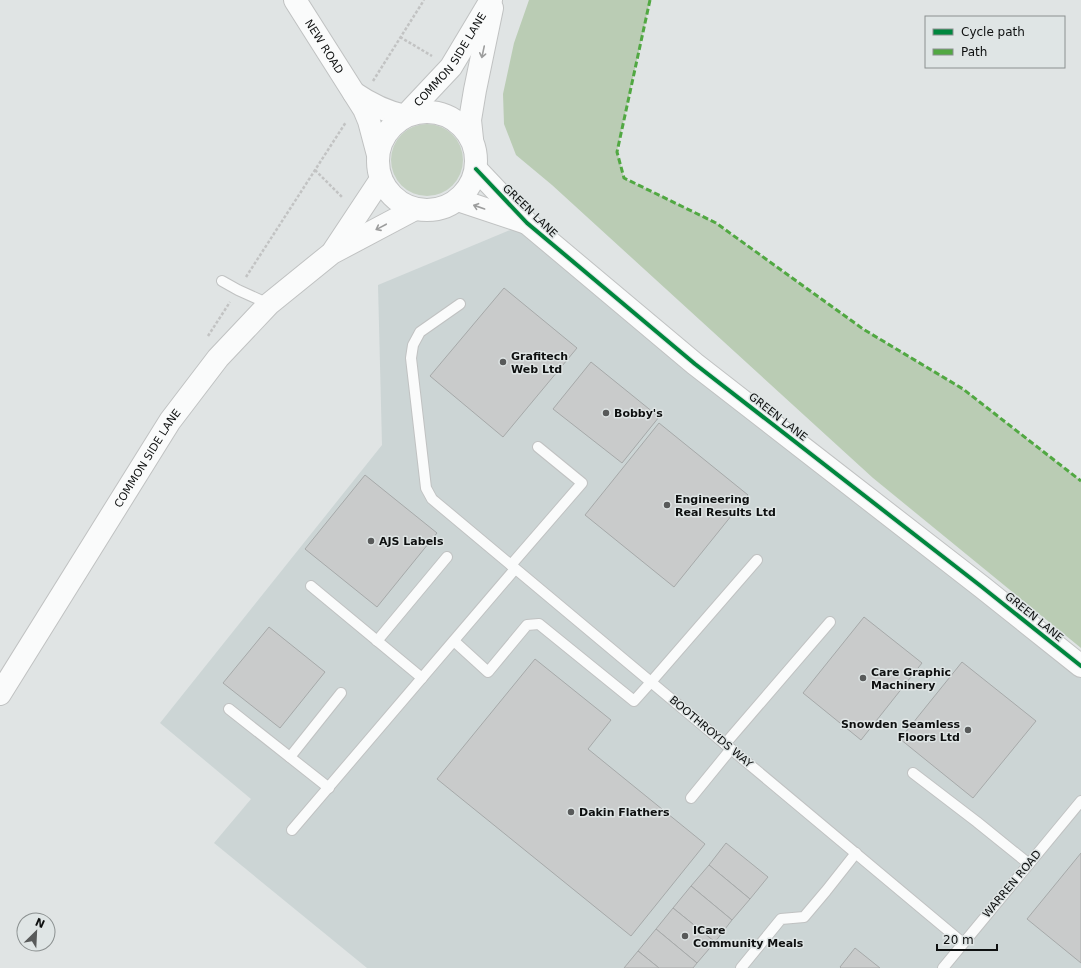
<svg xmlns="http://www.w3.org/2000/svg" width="1081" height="968" viewBox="0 0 1081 968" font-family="'DejaVu Sans',sans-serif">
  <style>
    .built { fill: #ccd5d5 }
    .green { fill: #c4d1c1 }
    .forest { fill: #baccb4 }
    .building { fill: #c9cbcb; stroke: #a6a9a9 }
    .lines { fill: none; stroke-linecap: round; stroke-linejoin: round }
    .lane-casing { stroke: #c0c2c2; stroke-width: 12 }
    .secondary-casing { stroke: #c0c2c2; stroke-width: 24 }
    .path { stroke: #c2c3c3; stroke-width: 2.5; stroke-dasharray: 3 2; stroke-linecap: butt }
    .lane { stroke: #fafbfb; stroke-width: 10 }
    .secondary { stroke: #fafbfb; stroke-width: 22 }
    .quiet { stroke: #51a842; stroke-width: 3; stroke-dasharray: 6 3; stroke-linecap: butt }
    .cycleway-casing { stroke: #dfe5e5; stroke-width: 6 }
    .cycleway { stroke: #00873e; stroke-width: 4 }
    .oneway { stroke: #9c9d9d }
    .poi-dot { fill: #585a5a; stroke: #dfe5e5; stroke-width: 1.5 }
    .labels { text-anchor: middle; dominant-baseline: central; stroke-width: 3; stroke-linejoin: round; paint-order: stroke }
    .street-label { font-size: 11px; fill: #0e1010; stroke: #dfe5e5 }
    .poi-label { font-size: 11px; font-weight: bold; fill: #0e1010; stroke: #dfe5e5; text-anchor: start }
  </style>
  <rect width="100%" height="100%" fill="#e0e4e4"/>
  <!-- built -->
  <polygon class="built" points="527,223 1081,665 1081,968 367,968 214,843 251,799 160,723 382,445 378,285"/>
  <!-- green -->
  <circle class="green" cx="427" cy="160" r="36"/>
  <!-- forest -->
  <polygon class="forest" points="529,0 650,0 617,151 624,178 716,223 863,329 963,389 1081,481 1081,648 873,478 552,185 516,155 504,124 503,94 514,43"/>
  <!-- building -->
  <g class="building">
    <polygon points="504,288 577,348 503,437 430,376"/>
    <polygon points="591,362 659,417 622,463 553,409"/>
    <polygon points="659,423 748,495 674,587 585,515"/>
    <polygon points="365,475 437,533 377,607 305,549"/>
    <polygon points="864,617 922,663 861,740 803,693"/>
    <polygon points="269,627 325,672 280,728 223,683"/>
    <polygon points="535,659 611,720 588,749 705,844 631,936 437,779"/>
    <polygon points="962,662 1036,721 973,798 900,739"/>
    <polygon points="726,843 768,877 750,899 709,865"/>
    <polygon points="1081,853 1081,963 1027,919"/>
    <polygon points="709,865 750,899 732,920 691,886"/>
    <polygon points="691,886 732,920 715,942 673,908"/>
    <polygon points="673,908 715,942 697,963 656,929"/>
    <polygon points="656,929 697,963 693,968 659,968 638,951"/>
    <polygon points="855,948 880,968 841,968 840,967"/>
    <polygon points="638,951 659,968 624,968"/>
  </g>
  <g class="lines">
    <!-- lane casing -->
    <g class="lane-casing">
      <g id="lane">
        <polyline points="222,281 238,290 269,304"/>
        <polyline points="460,304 420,332 413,345 411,358 426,488 432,499 963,943"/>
        <polyline points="511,565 582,483 538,447"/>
        <polyline points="311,586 422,678"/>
        <polyline points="377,641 447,557"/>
        <polyline points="454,641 488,672 527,625 539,624 634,701 651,682 757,560"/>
        <polyline points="229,709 329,788"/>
        <polyline points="725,744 830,622"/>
        <polyline points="290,757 341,693"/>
        <polyline points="913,773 977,822 1029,864"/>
        <polyline points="691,798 731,749"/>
        <polyline points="292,830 515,569"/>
        <polyline points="741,968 781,919 804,917 826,891 856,853"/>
        <polyline points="943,968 1081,801"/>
      </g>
    </g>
    <!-- secondary casing -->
    <g class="secondary-casing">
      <g id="secondary">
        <path id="s1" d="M295 0 364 109 369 121 378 155"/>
        <path id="s2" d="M354 93C370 104 386 112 405 116L451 67 491 0"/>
        <circle cx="427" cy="161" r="49"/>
        <polyline points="472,139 470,120 475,90 492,8"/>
        <polyline points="476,169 527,223 695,364 982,587 1081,666"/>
        <polyline points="458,200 524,222"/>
        <polyline points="334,250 381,179"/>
        <path id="s3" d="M0 694 170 421 218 358 269 304 332 253 415 209"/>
      </g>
    </g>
    <!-- path -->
    <g class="path">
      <polyline points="400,37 432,56"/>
      <polyline points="373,81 424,0"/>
      <polyline points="315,170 343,198"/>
      <polyline points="246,277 346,122"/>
      <polyline points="208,336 230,302"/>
    </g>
    <!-- lane -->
    <use href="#lane" class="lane"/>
    <!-- secondary -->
    <use href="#secondary" class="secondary"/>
    <!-- quiet -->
    <polyline class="quiet" points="650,0 617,152 624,178 716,223 863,329 963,389 1081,481"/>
    <!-- cycleway casing -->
    <g class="cycleway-casing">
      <polyline id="cycleway" points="476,169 527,223 695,364 982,587 1081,666"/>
    </g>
    <!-- cycleway -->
    <use href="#cycleway" class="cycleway"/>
  </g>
  <!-- one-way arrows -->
  <defs><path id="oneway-shaft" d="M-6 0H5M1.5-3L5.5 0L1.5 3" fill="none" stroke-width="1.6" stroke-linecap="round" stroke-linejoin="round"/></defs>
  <g class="oneway">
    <use href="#oneway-shaft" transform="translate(483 52) rotate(102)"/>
    <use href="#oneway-shaft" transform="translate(479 207) rotate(-161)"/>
    <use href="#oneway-shaft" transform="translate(381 227) rotate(152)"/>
  </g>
  <!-- markers -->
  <g class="poi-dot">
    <circle cx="503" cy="362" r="4"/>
    <circle cx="606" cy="413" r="4"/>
    <circle cx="667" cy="505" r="4"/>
    <circle cx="371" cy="541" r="4"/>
    <circle cx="863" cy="678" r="4"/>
    <circle cx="968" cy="730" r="4"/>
    <circle cx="571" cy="812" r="4"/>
    <circle cx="685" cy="936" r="4"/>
  </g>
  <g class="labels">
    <!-- street labels -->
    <g class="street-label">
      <text stroke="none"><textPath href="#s1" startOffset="55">NEW ROAD</textPath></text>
      <text stroke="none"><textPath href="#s2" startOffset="129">COMMON SIDE LANE</textPath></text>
      <text transform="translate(530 211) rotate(44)">GREEN LANE</text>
      <text transform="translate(778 417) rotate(38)">GREEN LANE</text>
      <text stroke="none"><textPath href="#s3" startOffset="278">COMMON SIDE LANE</textPath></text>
      <text transform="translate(1034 617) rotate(39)">GREEN LANE</text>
      <text transform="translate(711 732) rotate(40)">BOOTHROYDS WAY</text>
      <text transform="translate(1012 884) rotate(-50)">WARREN ROAD</text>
    </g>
    <!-- poi labels -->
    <g class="poi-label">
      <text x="511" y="356">Grafitech<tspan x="511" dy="13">Web Ltd</tspan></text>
      <text x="614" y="413">Bobby's</text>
      <text x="675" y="499">Engineering<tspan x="675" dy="13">Real Results Ltd</tspan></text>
      <text x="379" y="541">AJS Labels</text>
      <text x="871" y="672">Care Graphic<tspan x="871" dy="13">Machinery</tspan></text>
      <text x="960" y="724" text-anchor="end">Snowden Seamless<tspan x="960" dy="13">Floors Ltd</tspan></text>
      <text x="579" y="812">Dakin Flathers</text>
      <text x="693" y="930">ICare<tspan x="693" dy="13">Community Meals</tspan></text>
    </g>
  </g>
  <!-- legend -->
  <rect x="925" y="16" width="140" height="52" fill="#dfe5e5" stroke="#8b9090"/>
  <rect x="933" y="29" width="20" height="6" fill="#00873e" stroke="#8b9090"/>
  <text x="961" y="36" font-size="12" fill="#0e1010">Cycle path</text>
  <rect x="933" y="49" width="20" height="6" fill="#51a842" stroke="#8b9090"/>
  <text x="961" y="56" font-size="12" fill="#0e1010">Path</text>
  <!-- north arrow -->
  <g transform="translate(36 932) rotate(24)"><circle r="19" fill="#dfe5e5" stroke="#8b9090"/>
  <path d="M0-3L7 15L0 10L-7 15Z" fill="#585a5a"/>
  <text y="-6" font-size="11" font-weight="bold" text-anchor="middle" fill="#0e1010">N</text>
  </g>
  <!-- scale -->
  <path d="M937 944v6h60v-6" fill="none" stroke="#0e1010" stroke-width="2"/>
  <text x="943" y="944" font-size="12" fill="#0e1010" stroke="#dfe5e5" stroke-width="3" paint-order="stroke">20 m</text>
</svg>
